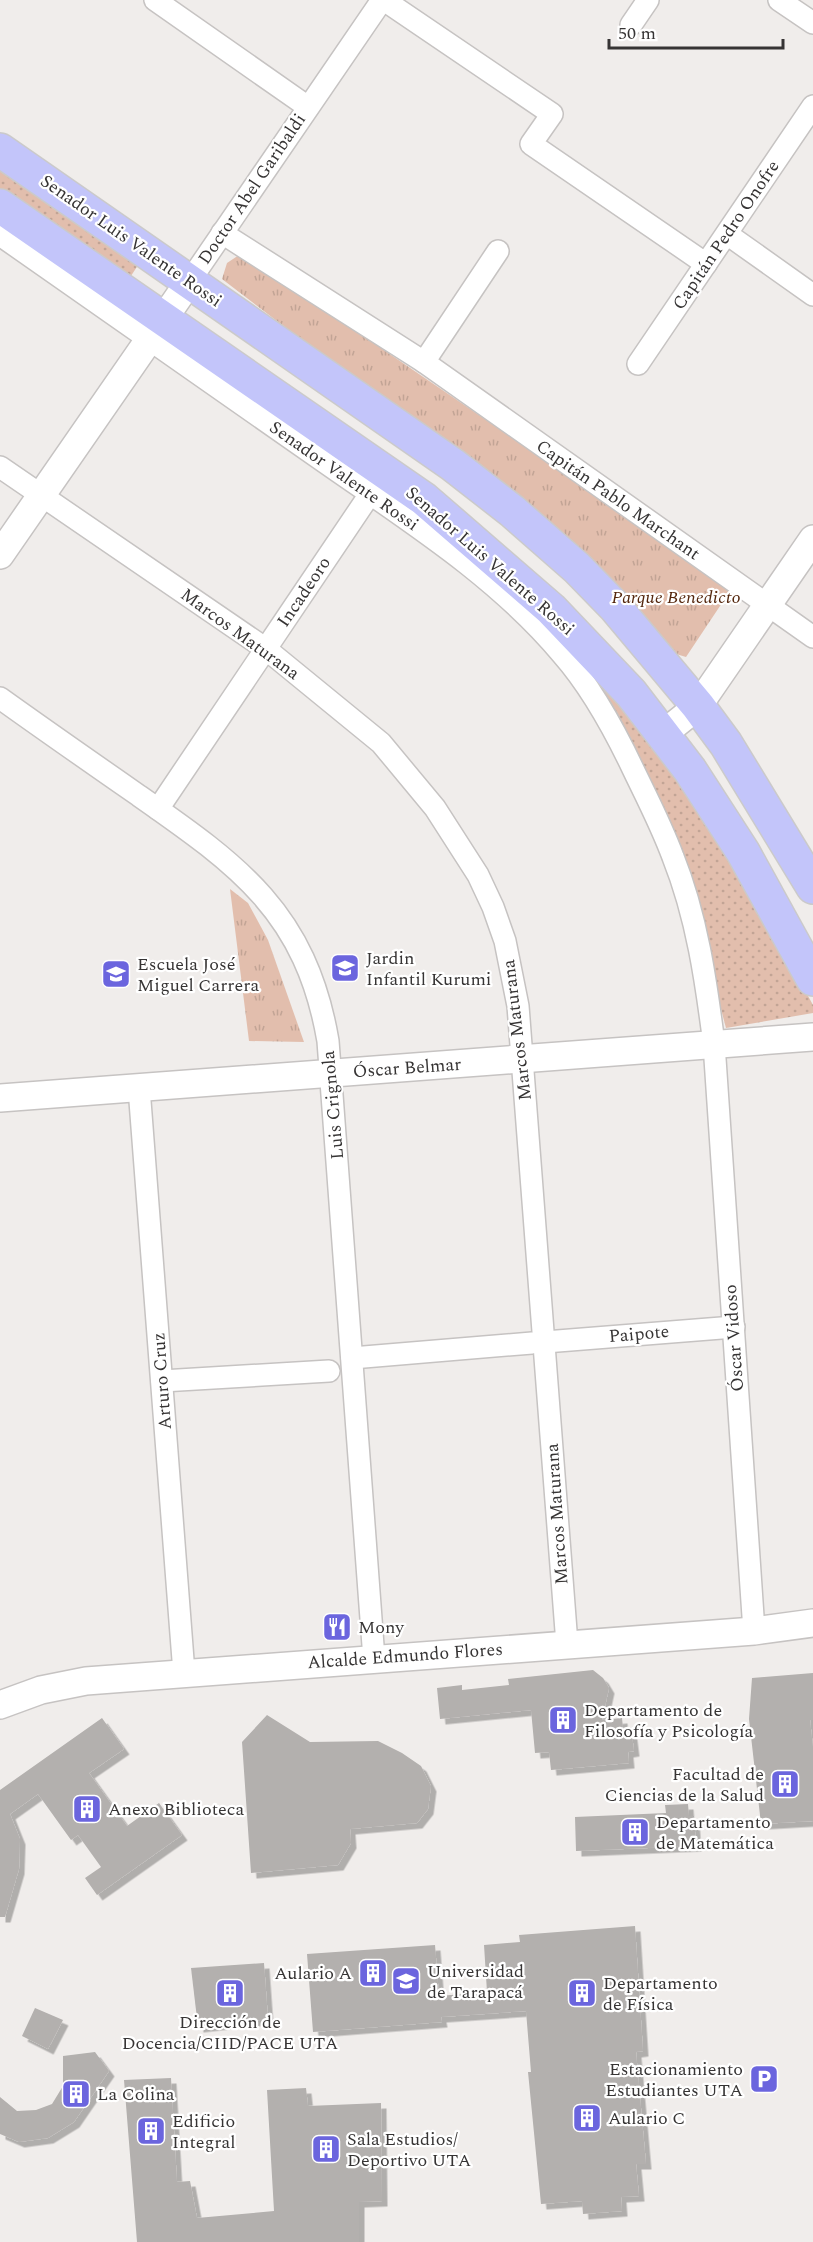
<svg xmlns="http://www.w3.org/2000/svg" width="813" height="2242" viewBox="0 0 813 2242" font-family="Spectral,serif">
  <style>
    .grass { fill: url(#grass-dots) }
    .park { fill: url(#park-tufts) }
    .building { fill: #b3b0ae; filter: url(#shadow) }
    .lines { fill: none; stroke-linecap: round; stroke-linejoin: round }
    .minor-casing { stroke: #c6c3c2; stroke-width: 24 }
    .tertiary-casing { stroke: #c6c3c2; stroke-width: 30 }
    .primary-casing { stroke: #cbcaca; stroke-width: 36 }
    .minor { stroke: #fff; stroke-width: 21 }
    .tertiary { stroke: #fff; stroke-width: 27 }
    .primary { stroke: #c3c5fa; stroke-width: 33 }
    .labels { text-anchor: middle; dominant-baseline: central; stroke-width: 4.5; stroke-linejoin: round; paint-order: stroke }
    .street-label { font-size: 18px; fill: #363434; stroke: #fff }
    .park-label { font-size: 18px; font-style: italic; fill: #54260c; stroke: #fff }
    .poi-label { font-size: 18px; fill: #363434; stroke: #fff; text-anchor: start }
  </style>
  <defs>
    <pattern id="grass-dots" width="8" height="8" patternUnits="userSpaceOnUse" patternTransform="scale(1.5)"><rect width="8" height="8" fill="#e2bead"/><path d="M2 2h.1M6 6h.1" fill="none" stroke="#c2a495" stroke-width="1.8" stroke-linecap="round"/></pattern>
    <pattern id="park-tufts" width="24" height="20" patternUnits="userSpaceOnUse" patternTransform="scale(1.5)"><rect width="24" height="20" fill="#e2bead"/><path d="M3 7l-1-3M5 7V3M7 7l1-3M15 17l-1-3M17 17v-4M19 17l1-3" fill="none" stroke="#c2a495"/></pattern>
    <filter id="shadow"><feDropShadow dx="5.5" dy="5.5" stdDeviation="0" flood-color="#0004"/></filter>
  </defs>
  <rect width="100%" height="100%" fill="#f0edeb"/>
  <!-- grass -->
  <g class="grass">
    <polygon points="0,161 142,259 129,279 0,189"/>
    <polygon points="588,672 604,677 714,824 813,1005 813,1013 726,1028 679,851"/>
  </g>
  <!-- park -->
  <g class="park">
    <polygon points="242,253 732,588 686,657 676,654 496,489 222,279 227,263"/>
    <polygon points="230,889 248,903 268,940 304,1042 249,1041"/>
  </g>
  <!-- building -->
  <g class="building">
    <polygon points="593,1670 603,1678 609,1688 602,1720 622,1718 623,1728 631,1727 634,1751 628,1752 629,1763 551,1770 549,1752 535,1753 531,1710 440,1719 437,1688 462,1685 462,1690 509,1685 508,1679"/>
    <polygon points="813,1673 813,1720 810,1720 813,1747 813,1821 761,1824 749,1719 752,1678"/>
    <polygon points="267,1715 310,1742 378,1741 402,1753 421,1766 431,1786 428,1809 417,1823 350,1829 351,1843 338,1865 251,1873 242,1742"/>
    <polygon points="102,1718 124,1749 89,1773 127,1826 159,1803 182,1835 97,1895 85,1878 101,1867 78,1835 71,1840 38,1794 10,1814 20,1839 19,1869 5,1917 0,1917 0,1790"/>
    <polygon points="688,1804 689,1816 694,1816 696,1846 576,1851 575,1817 666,1813 665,1805"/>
    <polygon points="635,1926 643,2051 636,2052 646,2164 636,2164 639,2196 621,2197 622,2211 583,2214 582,2201 541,2204 528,2072 531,2072 526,2011 441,2017 442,2022 313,2032 307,1954 435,1945 439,1996 487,1992 484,1945 520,1942 519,1935"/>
    <polygon points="264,1963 268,2019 198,2027 191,1968"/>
    <polygon points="35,2008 63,2020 48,2049 22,2036"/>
    <polygon points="95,2052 109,2071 74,2122 48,2138 19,2142 0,2134 0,2097 17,2111 36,2110 52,2104 63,2086 63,2056"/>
    <polygon points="171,2078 177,2182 190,2181 197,2218 274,2211 267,2090 306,2088 308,2106 381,2103 382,2201 359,2202 359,2242 137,2242 124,2080"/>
  </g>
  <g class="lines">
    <!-- minor casing -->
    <g class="minor-casing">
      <g id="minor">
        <polyline points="155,0 308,107"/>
        <polyline points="384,0 552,114 531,144 706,264"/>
        <polyline points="779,0 813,23"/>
        <polyline points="631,25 648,0"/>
        <polyline points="222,233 424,362 813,637"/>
        <polyline points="727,234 813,295"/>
        <path d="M0 235C107 310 214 384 320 459 404 518 496 575 562 654 592 688 614 729 633 769 647 798 662 827 673 857 697 917 706 981 714 1044L754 1631"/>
        <polyline points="189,282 382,0"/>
        <polyline points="424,362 498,251"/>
        <polyline points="638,364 813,106"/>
        <polyline points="0,467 266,649 381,743 435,808 478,875 493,907 505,941 518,1006 567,1644"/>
        <path d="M0 698C46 731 92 763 138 795 238 865 306 912 328 1041L374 1659"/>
        <polyline points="158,809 370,494"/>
        <polyline points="139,1088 184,1673"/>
        <polyline points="545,1342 734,1327"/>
        <polyline points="352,1358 532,1343"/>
        <polyline points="162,1381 329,1371"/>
      </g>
    </g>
    <!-- tertiary casing -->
    <g class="tertiary-casing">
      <g id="tertiary">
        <polyline points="0,555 189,282"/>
        <polyline points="663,734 698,706 813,539"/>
        <polyline points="0,1098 813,1037"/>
        <polyline points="0,1705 41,1690 86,1681 754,1631 813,1623"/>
      </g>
    </g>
    <!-- primary casing -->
    <g class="primary-casing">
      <g id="primary">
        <polyline points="0,150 453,465 512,511 577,568 615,607 698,706 726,744 813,887"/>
        <polyline points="0,206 424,499 551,609 631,693 690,770 743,852 813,979"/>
      </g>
    </g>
    <!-- minor -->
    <use href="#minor" class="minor"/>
    <!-- tertiary -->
    <use href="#tertiary" class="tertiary"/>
    <!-- primary -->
    <use href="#primary" class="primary"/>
  </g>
  <!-- icons -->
  <defs>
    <g id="school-square" transform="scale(1.5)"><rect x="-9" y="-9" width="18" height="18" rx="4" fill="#6b65de" stroke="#fff"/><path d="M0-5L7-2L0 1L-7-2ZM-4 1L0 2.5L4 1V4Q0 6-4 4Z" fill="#fff"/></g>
    <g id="restaurant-square" transform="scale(1.5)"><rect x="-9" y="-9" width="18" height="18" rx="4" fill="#6b65de" stroke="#fff"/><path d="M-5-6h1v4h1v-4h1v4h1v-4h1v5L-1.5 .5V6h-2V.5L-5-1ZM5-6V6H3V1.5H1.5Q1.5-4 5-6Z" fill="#fff"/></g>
    <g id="building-square" transform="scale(1.5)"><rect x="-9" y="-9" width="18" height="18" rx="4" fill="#6b65de" stroke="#fff"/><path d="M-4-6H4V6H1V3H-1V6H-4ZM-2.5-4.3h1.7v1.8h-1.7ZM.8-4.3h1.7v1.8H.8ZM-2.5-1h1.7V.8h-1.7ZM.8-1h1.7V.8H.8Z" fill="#fff"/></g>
    <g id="university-square" transform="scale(1.5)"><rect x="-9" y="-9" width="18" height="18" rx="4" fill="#6b65de" stroke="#fff"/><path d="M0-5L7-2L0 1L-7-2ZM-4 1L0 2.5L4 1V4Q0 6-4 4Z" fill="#fff"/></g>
    <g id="parking-square" transform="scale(1.5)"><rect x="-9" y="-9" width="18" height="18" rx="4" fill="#6b65de" stroke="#fff"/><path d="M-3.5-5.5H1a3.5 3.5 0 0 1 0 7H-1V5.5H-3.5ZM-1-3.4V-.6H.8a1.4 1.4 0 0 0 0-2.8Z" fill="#fff"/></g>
  </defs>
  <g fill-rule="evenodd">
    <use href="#school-square" x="345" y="968"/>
    <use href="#school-square" x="116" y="974"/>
    <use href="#restaurant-square" x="337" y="1627"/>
    <use href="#building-square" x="563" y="1720"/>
    <use href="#building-square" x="785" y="1784"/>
    <use href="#building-square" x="87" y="1809"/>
    <use href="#building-square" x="635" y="1832"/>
    <use href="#building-square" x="373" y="1973"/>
    <use href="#university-square" x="406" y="1981"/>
    <use href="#building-square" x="230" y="1993"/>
    <use href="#building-square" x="582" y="1993"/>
    <use href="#parking-square" x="764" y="2079"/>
    <use href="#building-square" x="76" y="2094"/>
    <use href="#building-square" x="587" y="2118"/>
    <use href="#building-square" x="151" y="2131"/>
    <use href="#building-square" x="326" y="2149"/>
  </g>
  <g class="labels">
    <!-- street labels -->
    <g class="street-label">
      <text transform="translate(252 189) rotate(-56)">Doctor Abel Garibaldi</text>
      <text transform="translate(726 235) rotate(-56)">Capitán Pedro Onofre</text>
      <text transform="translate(131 241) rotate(35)">Senador Luis Valente Rossi</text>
      <text transform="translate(344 476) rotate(35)">Senador Valente Rossi</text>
      <text transform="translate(618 500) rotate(35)">Capitán Pablo Marchant</text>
      <text transform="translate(490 561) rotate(41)">Senador Luis Valente Rossi</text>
      <text transform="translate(304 592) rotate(-56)">Incadeoro</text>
      <text transform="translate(240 634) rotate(36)">Marcos Maturana</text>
      <text transform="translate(517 1030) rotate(-97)">Marcos Maturana</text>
      <text transform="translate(407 1068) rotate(-4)">Óscar Belmar</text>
      <text transform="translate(333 1105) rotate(-95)">Luis Crignola</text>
      <text transform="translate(639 1334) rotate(-5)">Paipote</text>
      <text transform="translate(734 1338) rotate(-94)">Óscar Vidoso</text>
      <text transform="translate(162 1381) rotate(-94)">Arturo Cruz</text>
      <text transform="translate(557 1514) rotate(-94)">Marcos Maturana</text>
      <text transform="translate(405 1656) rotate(-4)">Alcalde Edmundo Flores</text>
    </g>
    <!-- park labels -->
    <g class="park-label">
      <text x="676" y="597">Parque Benedicto</text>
    </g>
    <!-- poi labels -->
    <g class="poi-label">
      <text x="366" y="958">Jardin<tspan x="366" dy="21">Infantil Kurumi</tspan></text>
      <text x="137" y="964">Escuela José<tspan x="137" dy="21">Miguel Carrera</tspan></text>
      <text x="358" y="1627">Mony</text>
      <text x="584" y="1710">Departamento de<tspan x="584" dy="21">Filosofía y Psicología</tspan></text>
      <text x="764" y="1774" text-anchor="end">Facultad de<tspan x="764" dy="21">Ciencias de la Salud</tspan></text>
      <text x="108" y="1809">Anexo Biblioteca</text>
      <text x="656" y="1822">Departamento<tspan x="656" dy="21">de Matemática</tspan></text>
      <text x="427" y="1971">Universidad<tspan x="427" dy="21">de Tarapacá</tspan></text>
      <text x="352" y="1973" text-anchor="end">Aulario A</text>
      <text x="603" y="1983">Departamento<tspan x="603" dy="21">de Física</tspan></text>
      <text x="230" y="2022" text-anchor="middle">Dirección de<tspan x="230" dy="21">Docencia/CIID/PACE UTA</tspan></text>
      <text x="743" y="2069" text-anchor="end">Estacionamiento<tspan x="743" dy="21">Estudiantes UTA</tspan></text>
      <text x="97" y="2094">La Colina</text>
      <text x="608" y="2118">Aulario C</text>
      <text x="172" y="2121">Edificio<tspan x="172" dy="21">Integral</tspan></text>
      <text x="347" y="2139">Sala Estudios/<tspan x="347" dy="21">Deportivo UTA</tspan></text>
    </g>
  </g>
  <!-- scale -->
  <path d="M609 39v9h174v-9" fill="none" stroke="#363434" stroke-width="3"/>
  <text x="618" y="39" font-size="18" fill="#363434" stroke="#ffffff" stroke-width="4.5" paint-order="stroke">50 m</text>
</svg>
